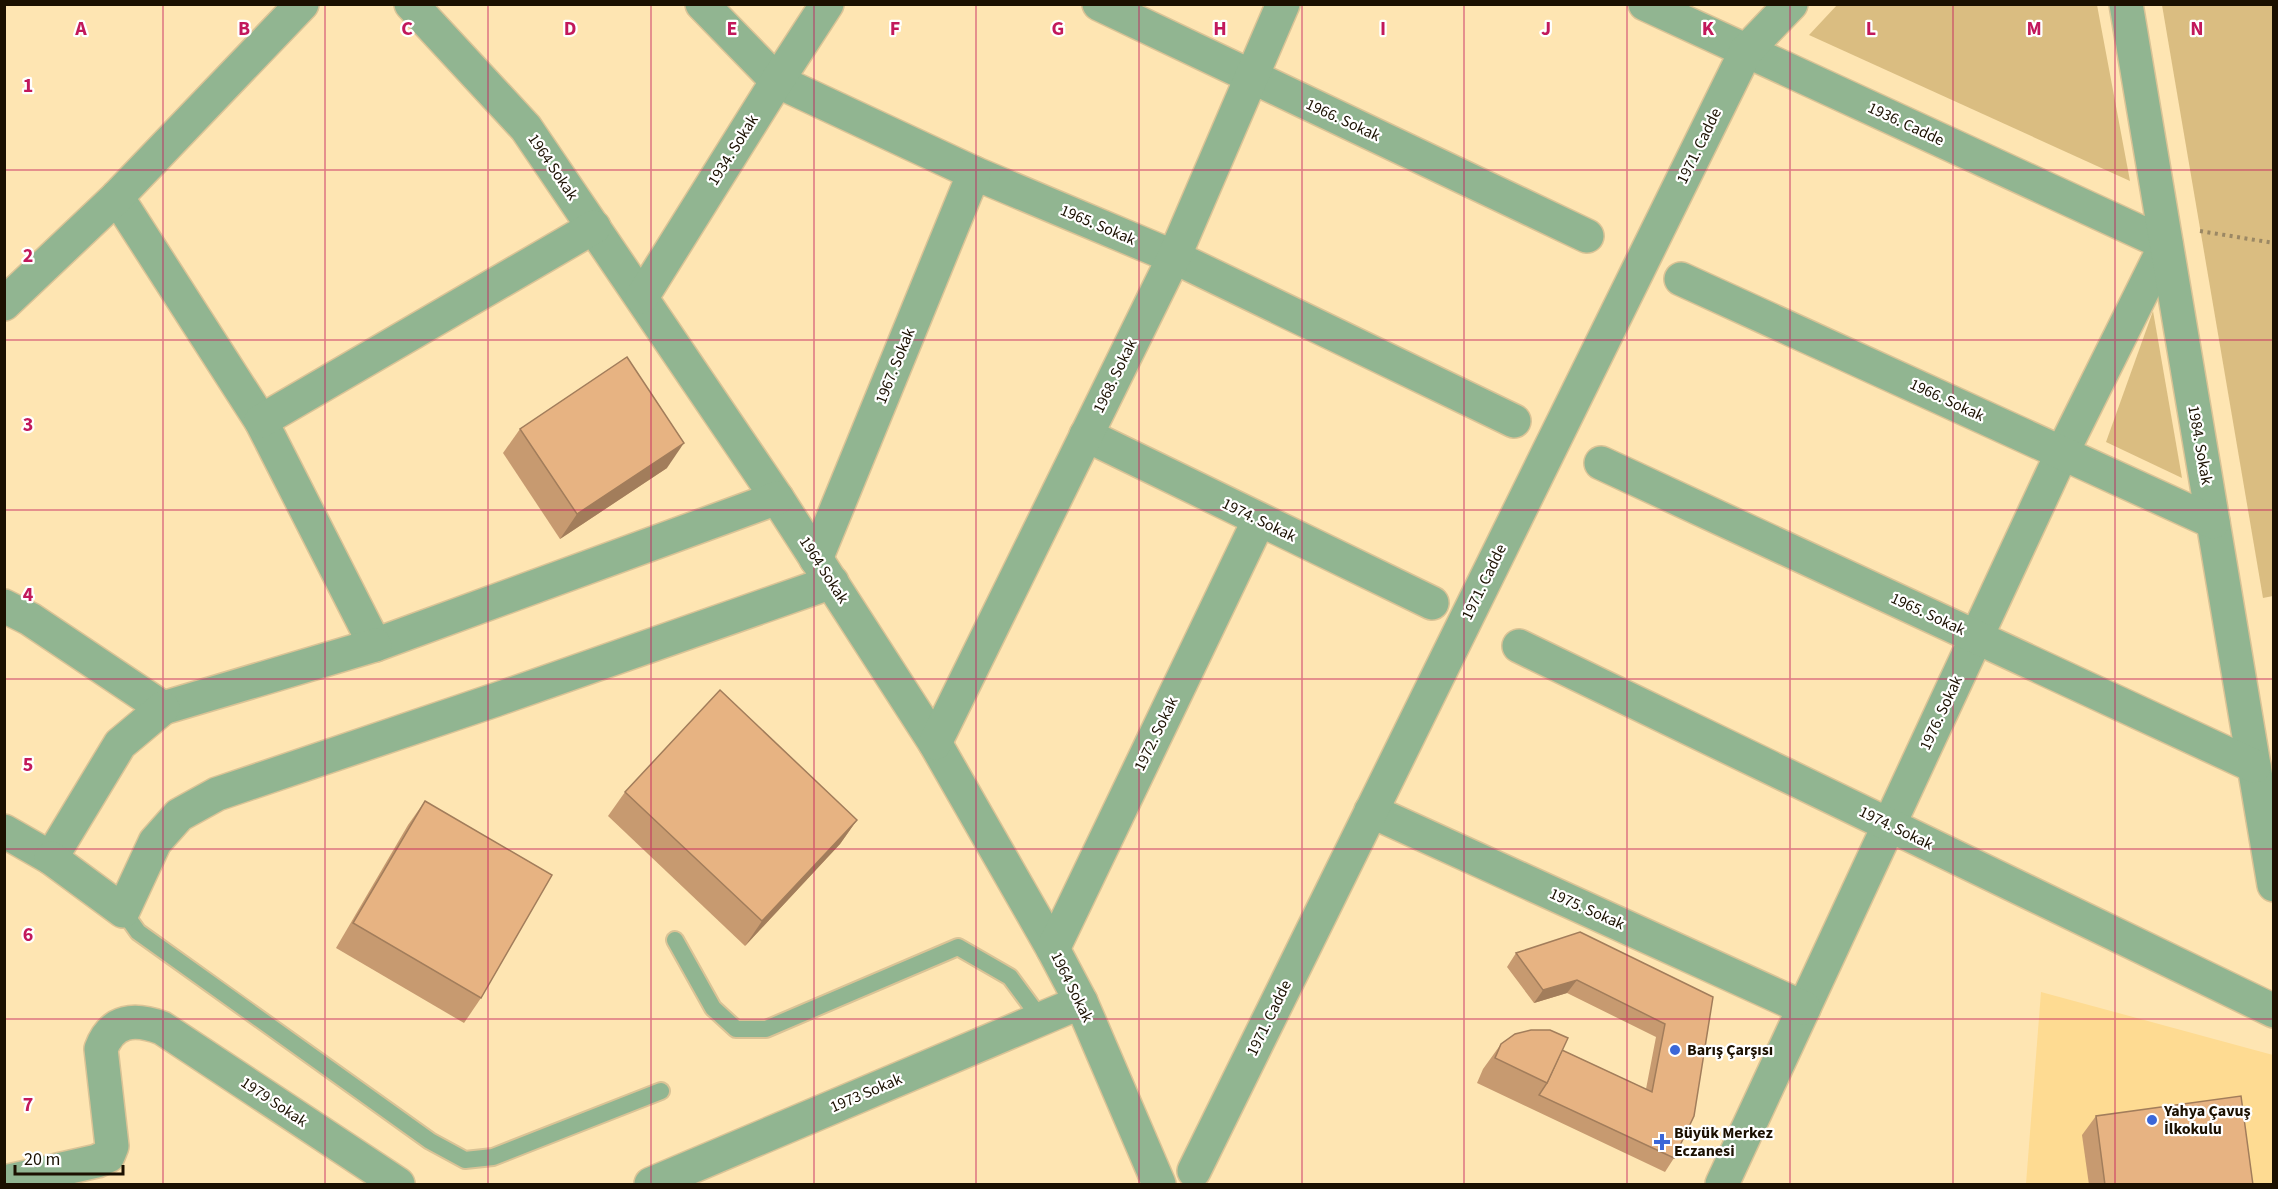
<svg xmlns="http://www.w3.org/2000/svg" width="2278" height="1189" viewBox="0 0 2278 1189" font-family="'Source Sans 3',sans-serif">
  <style>
    .built { fill: #fedb92 }
    .green { fill: #dabd81 }
    .lines { fill: none; stroke-linecap: round; stroke-linejoin: round }
    .service-casing { stroke: #dac396; stroke-width: 20 }
    .minor-casing { stroke: #dac396; stroke-width: 36 }
    .path { stroke: #9b8864; stroke-width: 4; stroke-dasharray: 3 4.5; stroke-linecap: butt }
    .service { stroke: #91b591; stroke-width: 16 }
    .minor { stroke: #91b591; stroke-width: 33 }
    .wall { fill: #c79a70 }
    .shaded-wall { fill: #a27d5b }
    .building { fill: #e7b382; stroke: #a27d5b; stroke-width: 1.5 }
    .grid { fill: none; stroke: #c2185b; stroke-width: 1.5; stroke-opacity: 0.55 }
    .poi-dot { fill: #3b67d8; stroke: #fff; stroke-width: 2 }
    .labels { text-anchor: middle; dominant-baseline: central; stroke-width: 4.5; stroke-linejoin: round; paint-order: stroke }
    .street-label { font-size: 16px; fill: #1b1000; stroke: #fff }
    .poi-label { font-size: 16px; font-weight: bold; fill: #1b1000; stroke: #fff; text-anchor: start }
    .grid-label { font-size: 20px; text-anchor: middle; font-weight: bold; fill: #c2185b; stroke: #fff; stroke-width: 4.5; stroke-linejoin: round; paint-order: stroke }
  </style>
  <rect width="100%" height="100%" fill="#fee5b2"/>
  <!-- built -->
  <polygon class="built" points="2041,992 2273,1055 2273,1184 2026,1184"/>
  <!-- green -->
  <g class="green">
    <polygon points="1838,4 2097,5 2130,181 1809,35"/>
    <polygon points="2162,5 2273,5 2273,596 2263,598"/>
    <polygon points="2153,311 2182,478 2106,442"/>
  </g>
  <g class="lines">
    <!-- service casing -->
    <g class="service-casing">
      <g id="service">
        <polyline points="123,911 138,932 430,1141 465,1160 493,1157 661,1091"/>
        <polyline points="675,940 713,1008 736,1029 766,1029 958,947 1010,977 1041,1019"/>
      </g>
    </g>
    <!-- minor casing -->
    <g class="minor-casing">
      <g id="minor">
        <polyline points="411,4 526,128 777,498 935,743 1053,949 1081,1002 1159,1184"/>
        <polyline points="702,4 777,81 974,173 1174,257 1514,421"/>
        <polyline points="1099,4 1587,236"/>
        <polyline points="1645,4 2166,244 2062,453 1722,1184"/>
        <polyline points="2126,4 2274,885"/>
        <polyline points="117,197 261,421 375,645 777,498"/>
        <polyline points="1681,279 2213,522"/>
        <polyline points="642,297 777,81 827,4"/>
        <polyline points="4,304 117,197 302,4"/>
        <polyline points="261,421 594,227"/>
        <polyline points="1086,435 1432,603"/>
        <polyline points="1601,463 2254,766"/>
        <polyline points="816,559 974,173"/>
        <polyline points="4,606 30,619 163,708 375,645"/>
        <polyline points="1519,646 2274,1011"/>
        <polyline points="935,743 1174,257 1283,4"/>
        <polyline points="1371,811 1804,1008"/>
        <polyline points="4,831 51,858 120,744 163,708"/>
        <polyline points="51,858 123,911 155,842 179,815 217,794 495,700 832,582"/>
        <polyline points="1053,949 1259,520"/>
        <polyline points="1194,1171 1746,51 1791,4"/>
        <path d="M4 1182 97 1161 108 1156 112 1146 101 1049C112 1019 135 1018 162 1028L398 1184"/>
        <polyline points="651,1184 1081,1002"/>
      </g>
    </g>
    <!-- path -->
    <polyline class="path" points="2200,231 2274,243"/>
    <!-- service -->
    <use href="#service" class="service"/>
    <!-- minor -->
    <use href="#minor" class="minor"/>
  </g>
  <!-- wall -->
  <g class="wall">
    <polygon points="520,429 667,468 560,539 503,453"/>
    <polygon points="625,792 857,820 840,844 745,946 608,816"/>
    <polygon points="425,801 481,998 464,1023 336,948 408,825"/>
    <polygon points="1516,953 1713,997 1674,1158 1665,1172 1477,1083 1483,1069 1501,1044 1562,1050 1646,1089 1656,1037 1567,993 1534,1003 1507,967"/>
    <polygon points="2096,1116 2253,1185 2089,1185 2082,1135"/>
  </g>
  <!-- shaded-wall -->
  <g class="shaded-wall">
    <polygon points="684,443 667,468 560,539 577,514"/>
    <polygon points="857,820 840,844 745,946 762,921"/>
    <polygon points="1577,980 1567,993 1534,1003 1543,990"/>
  </g>
  <!-- building -->
  <g class="building">
    <polygon points="627,357 684,443 577,514 520,429"/>
    <polygon points="720,690 857,820 762,921 625,792"/>
    <polygon points="425,801 552,875 481,998 353,923"/>
    <polygon points="1580,932 1713,997 1694,1116 1674,1158 1539,1095 1547,1083 1562,1050 1652,1092 1665,1024 1577,980 1543,990 1516,953"/>
    <polygon points="1531,1030 1550,1030 1568,1038 1547,1083 1495,1058 1501,1044 1515,1034"/>
    <polygon points="2241,1096 2253,1185 2105,1185 2096,1116"/>
  </g>
  <!-- grid -->
  <path class="grid" d="M163 4V1184M325 4V1184M488 4V1184M651 4V1184M814 4V1184M976 4V1184M1139 4V1184M1302 4V1184M1464 4V1184M1627 4V1184M1790 4V1184M1953 4V1184M2115 4V1184M4 170H2274M4 340H2274M4 510H2274M4 679H2274M4 849H2274M4 1019H2274"/>
  <!-- markers -->
  <g class="poi-dot">
    <circle cx="1675" cy="1050" r="6"/>
    <circle cx="2152" cy="1120" r="6"/>
    <path d="M1659 1133h6v6h6v6h-6v6h-6v-6h-6v-6h6z"/>
  </g>
  <g class="labels">
    <!-- street labels -->
    <g class="street-label">
      <text transform="translate(1343 120) rotate(25)">1966. Sokak</text>
      <text transform="translate(1906 124) rotate(25)">1936. Cadde</text>
      <text transform="translate(1699 146) rotate(-64)">1971. Cadde</text>
      <text transform="translate(733 150) rotate(-58)">1934. Sokak</text>
      <text transform="translate(553 167) rotate(56)">1964 Sokak</text>
      <text transform="translate(1098 225) rotate(23)">1965. Sokak</text>
      <text transform="translate(895 366) rotate(-68)">1967. Sokak</text>
      <text transform="translate(1115 376) rotate(-64)">1968. Sokak</text>
      <text transform="translate(1947 400) rotate(25)">1966. Sokak</text>
      <text transform="translate(2200 445) rotate(80)">1984. Sokak</text>
      <text transform="translate(1259 520) rotate(26)">1974. Sokak</text>
      <text transform="translate(824 570) rotate(57)">1964 Sokak</text>
      <text transform="translate(1484 582) rotate(-64)">1971. Cadde</text>
      <text transform="translate(1928 614) rotate(25)">1965. Sokak</text>
      <text transform="translate(1941 713) rotate(-65)">1976. Sokak</text>
      <text transform="translate(1156 734) rotate(-64)">1972. Sokak</text>
      <text transform="translate(1896 828) rotate(26)">1974. Sokak</text>
      <text transform="translate(1587 909) rotate(24)">1975. Sokak</text>
      <text transform="translate(1072 987) rotate(64)">1964 Sokak</text>
      <text transform="translate(1269 1018) rotate(-64)">1971. Cadde</text>
      <text transform="translate(866 1093) rotate(-23)">1973 Sokak</text>
      <text transform="translate(274 1102) rotate(34)">1979 Sokak</text>
    </g>
    <!-- poi labels -->
    <g class="poi-label">
      <text x="1687" y="1050">Barış Çarşısı</text>
      <text x="2164" y="1111">Yahya Çavuş<tspan x="2164" dy="18">İlkokulu</tspan></text>
      <text x="1674" y="1133">Büyük Merkez<tspan x="1674" dy="18">Eczanesi</tspan></text>
    </g>
  </g>
  <g class="grid-label">
    <text x="81" y="35">A</text>
    <text x="244" y="35">B</text>
    <text x="407" y="35">C</text>
    <text x="570" y="35">D</text>
    <text x="732" y="35">E</text>
    <text x="895" y="35">F</text>
    <text x="1058" y="35">G</text>
    <text x="1220" y="35">H</text>
    <text x="1383" y="35">I</text>
    <text x="1546" y="35">J</text>
    <text x="1708" y="35">K</text>
    <text x="1871" y="35">L</text>
    <text x="2034" y="35">M</text>
    <text x="2197" y="35">N</text>
    <text x="28" y="92">1</text>
    <text x="28" y="262">2</text>
    <text x="28" y="431">3</text>
    <text x="28" y="601">4</text>
    <text x="28" y="771">5</text>
    <text x="28" y="941">6</text>
    <text x="28" y="1111">7</text>
  </g>
  <!-- border -->
  <rect width="2278" height="1189" fill="none" stroke="#1b1000" stroke-width="12"/>
  <!-- scale -->
  <path d="M15 1165v9h108v-9" fill="none" stroke="#1b1000" stroke-width="3"/>
  <text x="24" y="1165" font-size="18" fill="#1b1000" stroke="#ffffff" stroke-width="4.5" paint-order="stroke">20 m</text>
</svg>
